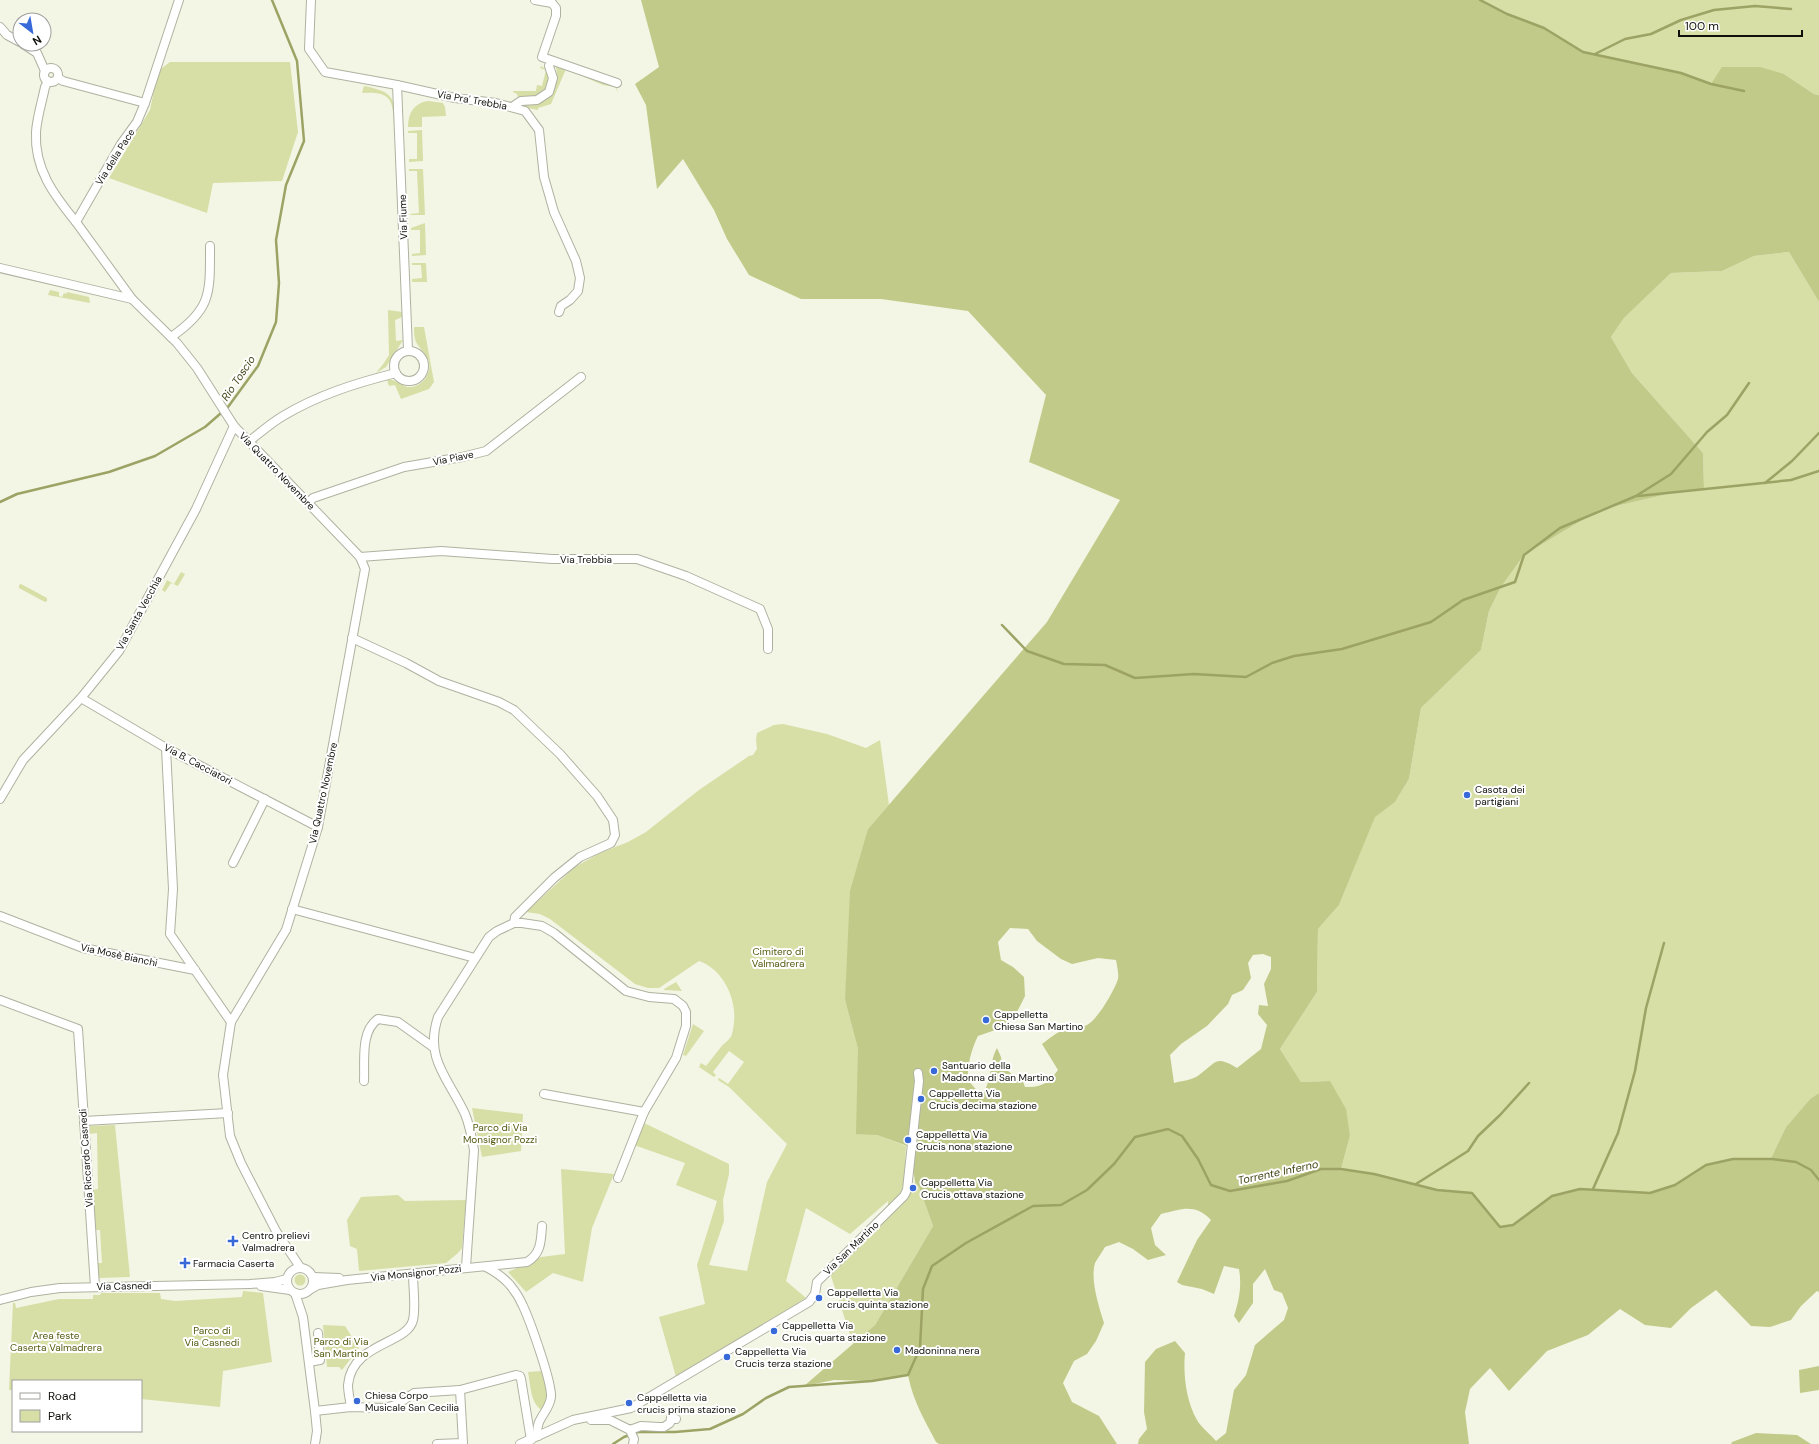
<svg xmlns="http://www.w3.org/2000/svg" width="1819" height="1444" viewBox="0 0 1819 1444" font-family="'DM Sans',sans-serif">
  <style>
    .green { fill: #d7dea6 }
    .forest { fill: #c2ca89; fill-rule: evenodd }
    .lines { fill: none; stroke-linecap: round; stroke-linejoin: round }
    .stream { stroke: #9ca364; stroke-width: 2.5 }
    .minor-casing { stroke: #afb2a1; stroke-width: 10 }
    .minor { stroke: #fff; stroke-width: 8 }
    .poi-dot { fill: #3769d9; stroke: #fff; stroke-width: 1.5 }
    .labels { text-anchor: middle; dominant-baseline: central; stroke-width: 4; stroke-linejoin: round; paint-order: stroke }
    .street-label { font-size: 10px; fill: #10100b; stroke: #fff }
    .poi-label { font-size: 10px; fill: #10100b; stroke: #fff; text-anchor: start }
    .park-label { font-size: 10px; fill: #565b12; stroke: #fff }
    .water-label { font-size: 11px; font-style: italic; fill: #414514; stroke: #fff }
  </style>
  <rect width="100%" height="100%" fill="#f3f6e4"/>
  <!-- green -->
  <g class="green">
    <polygon points="1480,0 1819,0 1819,95 1814,94 1784,74 1711,84 1681,73 1583,52 1544,28 1507,14"/>
    <polygon points="170,62 290,62 298,132 282,181 213,183 207,213 109,178 150,110 158,71"/>
    <path d="M541 66 547 70 549 76C546 97 536 97 518 97L517 94 513 92V91H536L537 85 542 86 546 70 540 68Z"/>
    <path d="M556 66 616 86 618 92 615 87 603 85 566 69 551 104 538 108V110L523 107V105C549 105 560 92 556 66Z"/>
    <path d="M364 86C393 92 396 97 395 126L394 127C393 100 392 91 362 93Z"/>
    <path d="M428 101 443 103 445 107 446 116 422 117V127H408C408 113 414 103 428 101Z"/>
    <polygon points="422,130 423,161 409,162 409,159 417,159 417,133 408,133 408,131"/>
    <polygon points="409,169 423,169 425,215 411,215 410,214 419,213 417,171 409,171"/>
    <polygon points="425,223 426,255 412,256 412,254 420,253 420,230 411,230 411,228"/>
    <polygon points="1789,252 1819,302 1819,1093 1810,1099 1786,1127 1772,1159 1733,1159 1706,1165 1675,1185 1650,1193 1580,1189 1552,1196 1513,1225 1500,1227 1472,1193 1437,1190 1374,1174 1341,1169 1350,1136 1330,1081 1301,1082 1280,1049 1317,992 1318,929 1339,905 1375,816 1395,802 1409,779 1421,708 1481,650 1489,611 1501,587 1524,555 1599,510 1672,493 1704,489 1703,453 1632,373 1611,337 1624,318 1671,273 1722,271 1754,256"/>
    <polygon points="412,263 426,263 427,282 412,282 412,279 422,278 421,265 412,265"/>
    <polygon points="50,290 59,292 59,296 62,297 64,293 66,294 67,292 89,297 90,303 48,295"/>
    <polygon points="388,310 402,312 402,317 395,320 396,341 403,340 386,367 376,373 384,363 389,355"/>
    <path d="M414 327H424L434 382 429 389 401 399 395 385 389 386 387 380 377 383 376 381C381 380 387 378 392 380 399 382 403 388 412 387 424 385 433 371 428 359 425 353 419 348 416 342 414 337 414 332 414 327Z"/>
    <polygon points="181,572 185,574 178,586 171,583 165,592 162,590 167,580 174,584"/>
    <polygon points="21,584 47,598 47,601 45,602 19,588 19,585"/>
    <path d="M783 724 827 734 866 748 880 740 889 805 868 829 845 1000 858 1049 859 1070 877 1135 906 1146 904 1183 900 1194 888 1208V1201L850 1234 806 1208 786 1281 806 1298 676 1377 659 1317 705 1304 697 1265 717 1201 676 1185 685 1163 634 1145 642 1122 729 1164V1174L723 1200 724 1221 709 1265 747 1271 767 1182 787 1144 729 1087 718 1080 719 1078 728 1084 744 1062 729 1051 713 1072 716 1075 714 1077 699 1067 701 1063 706 1066C711 1060 716 1053 721 1047 724 1043 728 1041 730 1038 733 1034 733 1028 734 1023 737 999 723 969 699 961L659 988H648L635 984 550 919 540 914 526 912 575 867 600 853 628 842 646 832 699 790 749 756 753 755 757 749 756 740 757 733 774 725Z"/>
    <polygon points="676,982 682,991 664,990 664,989"/>
    <polygon points="693,1024 704,1031 686,1056 683,1055"/>
    <polygon points="472,1108 523,1114 521,1151 482,1157"/>
    <polygon points="115,1125 130,1277 98,1278 96,1263 102,1263 100,1230 94,1230 92,1190 98,1189 97,1133 88,1134 90,1126"/>
    <polygon points="561,1169 614,1174 592,1228 583,1282 553,1273 526,1292 508,1272 541,1257 565,1254"/>
    <polygon points="915,1182 919,1187 933,1226 875,1325 853,1344 830,1273 907,1195"/>
    <polygon points="398,1195 405,1201 466,1200 462,1248 458,1253 446,1263 359,1271 357,1249 350,1246 347,1220 361,1197"/>
    <circle cx="300" cy="1280" r="5.5"/>
    <polygon points="243,1291 263,1293 272,1362 223,1371 220,1407 141,1399 141,1381 13,1381 13,1390 9,1390 13,1303 15,1303 16,1308 59,1299 93,1299 93,1295 100,1295 101,1293 160,1293 161,1299 175,1301 242,1297"/>
    <polygon points="323,1325 345,1326 359,1348 342,1370 339,1367 327,1367"/>
    <path d="M542 1371 550 1388 545 1412C530 1405 531 1387 528 1372Z"/>
  </g>
  <!-- forest -->
  <g class="forest">
    <path d="M641 0H1480L1507 14 1544 28 1583 52 1681 73 1711 84 1722 67H1760L1784 74 1814 94 1819 95V302L1789 252 1754 256 1722 271 1671 273 1624 318 1611 337 1632 373 1703 453 1704 489 1672 493 1599 510 1524 555 1501 587 1489 611 1481 650 1421 708 1409 779 1395 802 1375 817 1339 905 1318 929 1317 992 1280 1049 1301 1082 1330 1081 1346 1109 1350 1136 1341 1169 1374 1174 1437 1190 1472 1193 1500 1227 1513 1225 1552 1196 1580 1189 1650 1193 1675 1185 1706 1165 1733 1159H1771L1786 1127 1810 1099 1819 1093V1292L1817 1291 1801 1306 1791 1320 1770 1327 1751 1326 1716 1290 1691 1308 1671 1328 1645 1325 1620 1309 1588 1335 1547 1351 1509 1391 1490 1368 1470 1389 1465 1412 1469 1444H1138L1139 1439 1147 1429 1144 1412 1145 1362 1156 1349 1175 1341 1185 1353C1183 1374 1186 1401 1197 1420 1201 1427 1210 1434 1216 1441L1226 1433 1234 1390 1246 1375 1255 1345 1284 1320 1288 1308 1282 1293 1274 1290 1265 1269 1253 1284V1303L1239 1323 1234 1316C1239 1300 1242 1286 1239 1269L1224 1266 1214 1294 1202 1289 1182 1285 1177 1282 1197 1240 1211 1220C1195 1203 1182 1209 1161 1214L1151 1228 1155 1245 1166 1255 1148 1260 1133 1249 1119 1242 1105 1247C1102 1252 1098 1258 1095 1263 1090 1280 1099 1307 1104 1323L1096 1341 1087 1354 1074 1361 1063 1383 1072 1402 1099 1416 1117 1444H939L936 1442C924 1419 913 1401 908 1375L872 1381 834 1380 804 1386 875 1325 933 1226 919 1187 915 1182 910 1147 877 1135 856 1134 858 1049 845 1000 850 891 868 829 1047 622 1120 500 1029 462 1046 395 968 311 881 299H801L749 275 727 239 714 210 683 159 657 189 646 105 635 84 659 67ZM1010 928 1028 929 1037 941 1061 959 1072 964 1098 958 1116 960C1117 966 1119 974 1118 979 1114 991 1098 1019 1087 1025 1081 1028 1077 1026 1071 1027 1061 1029 1050 1038 1042 1044L1058 1070C1048 1083 1042 1088 1025 1087L1022 1079 1013 1075 1002 1066 1001 1057 997 1048C988 1064 994 1077 982 1095 978 1091 971 1085 969 1080 965 1070 973 1045 978 1036L1001 1028 1018 1010 1025 996 1024 977 1013 967 1001 960 998 942ZM1263 954 1271 957V969L1264 984 1268 1006 1259 1005 1258 1014 1267 1025 1261 1049 1237 1068C1215 1055 1217 1062 1199 1075 1193 1080 1181 1081 1174 1083L1170 1055 1181 1044 1207 1026 1228 1004 1232 995 1243 990 1251 978 1248 963 1253 955Z"/>
    <polygon points="1819,1366 1819,1390 1800,1393 1799,1370"/>
    <polygon points="1756,1433 1797,1435 1811,1444 1731,1444 1732,1442"/>
  </g>
  <g class="lines">
    <!-- stream -->
    <g class="stream">
      <polyline points="1480,0 1507,14 1544,28 1583,52 1681,73 1711,84 1744,91"/>
      <polyline points="1595,54 1625,39 1651,34 1681,20 1714,10 1755,6 1791,9"/>
      <polyline points="1765,483 1792,461 1819,433"/>
      <polyline points="1638,496 1791,480 1819,471"/>
      <polyline points="0,502 17,494 109,472 155,456 205,427 228,407 258,366 276,322 279,283 276,240 286,185 304,141 297,61 272,0"/>
      <polyline points="1002,625 1027,651 1064,664 1105,665 1135,678 1194,674 1246,677 1272,663 1294,656 1342,649 1431,622 1463,600 1515,582 1524,555 1560,528 1636,496 1671,474 1707,432 1727,415 1749,383"/>
      <polyline points="1416,1184 1468,1151 1478,1136 1500,1115 1529,1083"/>
      <polyline points="1593,1189 1618,1133 1635,1071 1646,1008 1664,943"/>
      <polyline points="613,1444 624,1437 638,1432 675,1432 710,1429 743,1414 766,1398 789,1387 872,1381 908,1375 920,1348 923,1289 932,1266 966,1243 1033,1206 1061,1205 1087,1190 1114,1164 1135,1137 1168,1129 1182,1136 1198,1159 1211,1185 1230,1191 1287,1181 1321,1169 1341,1169 1374,1174 1437,1190 1472,1193 1500,1227 1513,1225 1552,1196 1580,1189 1650,1193 1675,1185 1706,1165 1733,1159 1772,1159 1796,1162 1811,1170 1819,1180"/>
    </g>
    <!-- minor casing -->
    <g class="minor-casing">
      <g id="minor">
        <polyline points="311,0 309,49 325,72 397,85 455,98 496,103 525,111 539,130 544,177 554,212 576,261 580,278 578,291 570,300 561,306 559,312"/>
        <polyline points="535,0 552,3 556,8 556,16 542,57 617,83"/>
        <polyline points="0,27 7,35 20,42"/>
        <polyline points="23,44 37,53 45,71"/>
        <circle cx="51" cy="75" r="7"/>
        <polyline points="58,78 63,81 145,103"/>
        <path d="M48 81 45 87C42 102 37 117 36 132 34 169 54 195 76 222"/>
        <polyline points="397,85 408,350"/>
        <polyline points="512,107 521,101 537,100 549,92 553,78 549,66"/>
        <polyline points="0,268 132,299 177,343 197,368 234,426 360,557 365,569 318,827 286,930 231,1022 223,1075 230,1136 241,1163 276,1231 300,1267"/>
        <polyline points="132,299 76,222 121,144 137,122 145,103 179,0"/>
        <path d="M171 337C212 309 210 293 210 246"/>
        <circle cx="409" cy="366" r="15"/>
        <path d="M248 442C260 433 271 423 283 416 318 395 356 383 396 373"/>
        <polyline points="308,503 313,498 404,467 462,457 486,451 581,377"/>
        <polyline points="360,557 441,551 552,559 637,559 686,576 760,609 768,629 768,649"/>
        <polyline points="352,638 406,663 439,681 499,702 514,710 560,754 597,796 613,820 615,835 611,843 580,857 554,878 515,917 514,923"/>
        <polyline points="81,698 166,748 318,827"/>
        <polyline points="166,748 173,889 170,934 231,1022"/>
        <polyline points="0,799 23,760 81,698 119,651 196,509 234,426"/>
        <polyline points="233,863 265,799"/>
        <polyline points="292,909 475,958"/>
        <polyline points="0,916 83,948 195,970"/>
        <polyline points="0,1000 78,1029 95,1287"/>
        <path d="M364 1081C365 1062 360 1031 378 1019L398 1022 433 1047"/>
        <polyline points="544,1094 644,1112"/>
        <polyline points="84,1121 228,1113"/>
        <path d="M466 1267 474 1150C472 1138 470 1126 465 1114 449 1079 424 1059 438 1017L489 937 497 931 514 923H522L542 926 554 933 626 991 649 997 674 999 683 1006 686 1012V1026L676 1058 644 1112 618 1178"/>
        <path d="M486 1267C496 1272 503 1277 510 1285 515 1291 520 1299 523 1306 530 1321 552 1382 551 1397 549 1413 534 1419 538 1436"/>
        <circle cx="300" cy="1281" r="13"/>
        <polyline points="313,1277 339,1278"/>
        <polyline points="261,1286 290,1290"/>
        <path d="M311 1289 318 1285 347 1280 527 1262C541 1254 541 1241 542 1226"/>
        <polyline points="295,1293 303,1317 315,1411 317,1431 315,1444"/>
        <polyline points="0,1300 31,1292 60,1288 250,1284 275,1282 287,1279"/>
        <polyline points="309,1362 320,1360 318,1333"/>
        <path d="M351 1407C350 1400 348 1392 348 1385 352 1342 407 1345 413 1320 416 1307 413 1287 413 1274"/>
        <polyline points="315,1411 351,1407 385,1408 398,1404 414,1393 460,1390 516,1375 520,1376 521,1379 531,1440"/>
        <polyline points="591,1420 610,1420 630,1430 641,1426 659,1427 664,1427 670,1423 671,1418 676,1419"/>
        <polyline points="630,1430 634,1439 633,1444"/>
        <polyline points="437,1444 463,1443 460,1390"/>
        <polyline points="520,1444 573,1420 631,1408 809,1302 815,1294 817,1282 904,1196 907,1190 909,1171 919,1081 918,1073"/>
      </g>
    </g>
    <!-- minor -->
    <use href="#minor" class="minor"/>
  </g>
  <!-- markers -->
  <g class="poi-dot">
    <circle cx="1467" cy="795" r="4"/>
    <circle cx="986" cy="1020" r="4"/>
    <circle cx="934" cy="1071" r="4"/>
    <circle cx="921" cy="1099" r="4"/>
    <circle cx="908" cy="1140" r="4"/>
    <circle cx="913" cy="1188" r="4"/>
    <path d="M231 1235h4v4h4v4h-4v4h-4v-4h-4v-4h4z"/>
    <path d="M183 1257h4v4h4v4h-4v4h-4v-4h-4v-4h4z"/>
    <circle cx="819" cy="1298" r="4"/>
    <circle cx="774" cy="1331" r="4"/>
    <circle cx="897" cy="1350" r="4"/>
    <circle cx="727" cy="1357" r="4"/>
    <circle cx="357" cy="1401" r="4"/>
    <circle cx="629" cy="1403" r="4"/>
  </g>
  <g class="labels">
    <!-- street labels -->
    <g class="street-label">
      <text transform="translate(472 100) rotate(10)">Via Pra' Trebbia</text>
      <text transform="translate(115 157) rotate(-58)">Via della Pace</text>
      <text transform="translate(403 217) rotate(-92)">Via Fiume</text>
      <text transform="translate(453 458) rotate(-11)">Via Piave</text>
      <text transform="translate(277 471) rotate(46)">Via Quattro Novembre</text>
      <text x="586" y="559">Via Trebbia</text>
      <text transform="translate(139 613) rotate(-61)">Via Santa Vecchia</text>
      <text transform="translate(198 764) rotate(28)">Via B. Cacciatori</text>
      <text transform="translate(323 793) rotate(-78)">Via Quattro Novembre</text>
      <text transform="translate(119 955) rotate(12)">Via Mosè Bianchi</text>
      <text transform="translate(86 1158) rotate(-94)">Via Riccardo Casnedi</text>
      <text transform="translate(851 1248) rotate(-44)">Via San Martino</text>
      <text transform="translate(416 1273) rotate(-6)">Via Monsignor Pozzi</text>
      <text transform="translate(124 1286) rotate(-1)">Via Casnedi</text>
    </g>
    <!-- poi labels -->
    <g class="poi-label">
      <text x="1475" y="789">Casota dei<tspan x="1475" dy="12">partigiani</tspan></text>
      <text x="994" y="1014">Cappelletta<tspan x="994" dy="12">Chiesa San Martino</tspan></text>
      <text x="942" y="1065">Santuario della<tspan x="942" dy="12">Madonna di San Martino</tspan></text>
      <text x="929" y="1093">Cappelletta Via<tspan x="929" dy="12">Crucis decima stazione</tspan></text>
      <text x="916" y="1134">Cappelletta Via<tspan x="916" dy="12">Crucis nona stazione</tspan></text>
      <text x="921" y="1182">Cappelletta Via<tspan x="921" dy="12">Crucis ottava stazione</tspan></text>
      <text x="242" y="1235">Centro prelievi<tspan x="242" dy="12">Valmadrera</tspan></text>
      <text x="193" y="1263">Farmacia Caserta</text>
      <text x="827" y="1292">Cappelletta Via<tspan x="827" dy="12">crucis quinta stazione</tspan></text>
      <text x="782" y="1325">Cappelletta Via<tspan x="782" dy="12">Crucis quarta stazione</tspan></text>
      <text x="905" y="1350">Madoninna nera</text>
      <text x="735" y="1351">Cappelletta Via<tspan x="735" dy="12">Crucis terza stazione</tspan></text>
      <text x="365" y="1395">Chiesa Corpo<tspan x="365" dy="12">Musicale San Cecilia</tspan></text>
      <text x="637" y="1397">Cappelletta via<tspan x="637" dy="12">crucis prima stazione</tspan></text>
    </g>
    <!-- park labels -->
    <g class="park-label">
      <text x="778" y="951">Cimitero di<tspan x="778" dy="12">Valmadrera</tspan></text>
      <text x="500" y="1127">Parco di Via<tspan x="500" dy="12">Monsignor Pozzi</tspan></text>
      <text x="212" y="1330">Parco di<tspan x="212" dy="12">Via Casnedi</tspan></text>
      <text x="56" y="1335">Area feste<tspan x="56" dy="12">Caserta Valmadrera</tspan></text>
      <text x="341" y="1341">Parco di Via<tspan x="341" dy="12">San Martino</tspan></text>
    </g>
    <!-- water labels -->
    <g class="water-label">
      <text transform="translate(238 378) rotate(-56)">Rio Toscio</text>
      <text transform="translate(1278 1172) rotate(-12)">Torrente Inferno</text>
    </g>
  </g>
  <!-- legend -->
  <rect x="12" y="1380" width="130" height="52" fill="#ffffff" stroke="#9f9f9d"/>
  <rect x="20" y="1393" width="20" height="6" fill="#ffffff" stroke="#9f9f9d"/>
  <text x="48" y="1400" font-size="12" fill="#10100b">Road</text>
  <rect x="20" y="1410" width="20" height="12" fill="#d7dea6" stroke="#9f9f9d"/>
  <text x="48" y="1420" font-size="12" fill="#10100b">Park</text>
  <!-- north arrow -->
  <g transform="translate(32 32) rotate(149)"><circle r="19" fill="#ffffff" stroke="#9f9f9d"/>
  <path d="M0-3L7 15L0 10L-7 15Z" fill="#3769d9"/>
  <text y="-6" font-size="11" font-weight="bold" text-anchor="middle" fill="#10100b">N</text>
  </g>
  <!-- scale -->
  <path d="M1679 30v6h123v-6" fill="none" stroke="#10100b" stroke-width="2"/>
  <text x="1685" y="30" font-size="12" fill="#10100b" stroke="#ffffff" stroke-width="3" paint-order="stroke">100 m</text>
</svg>
